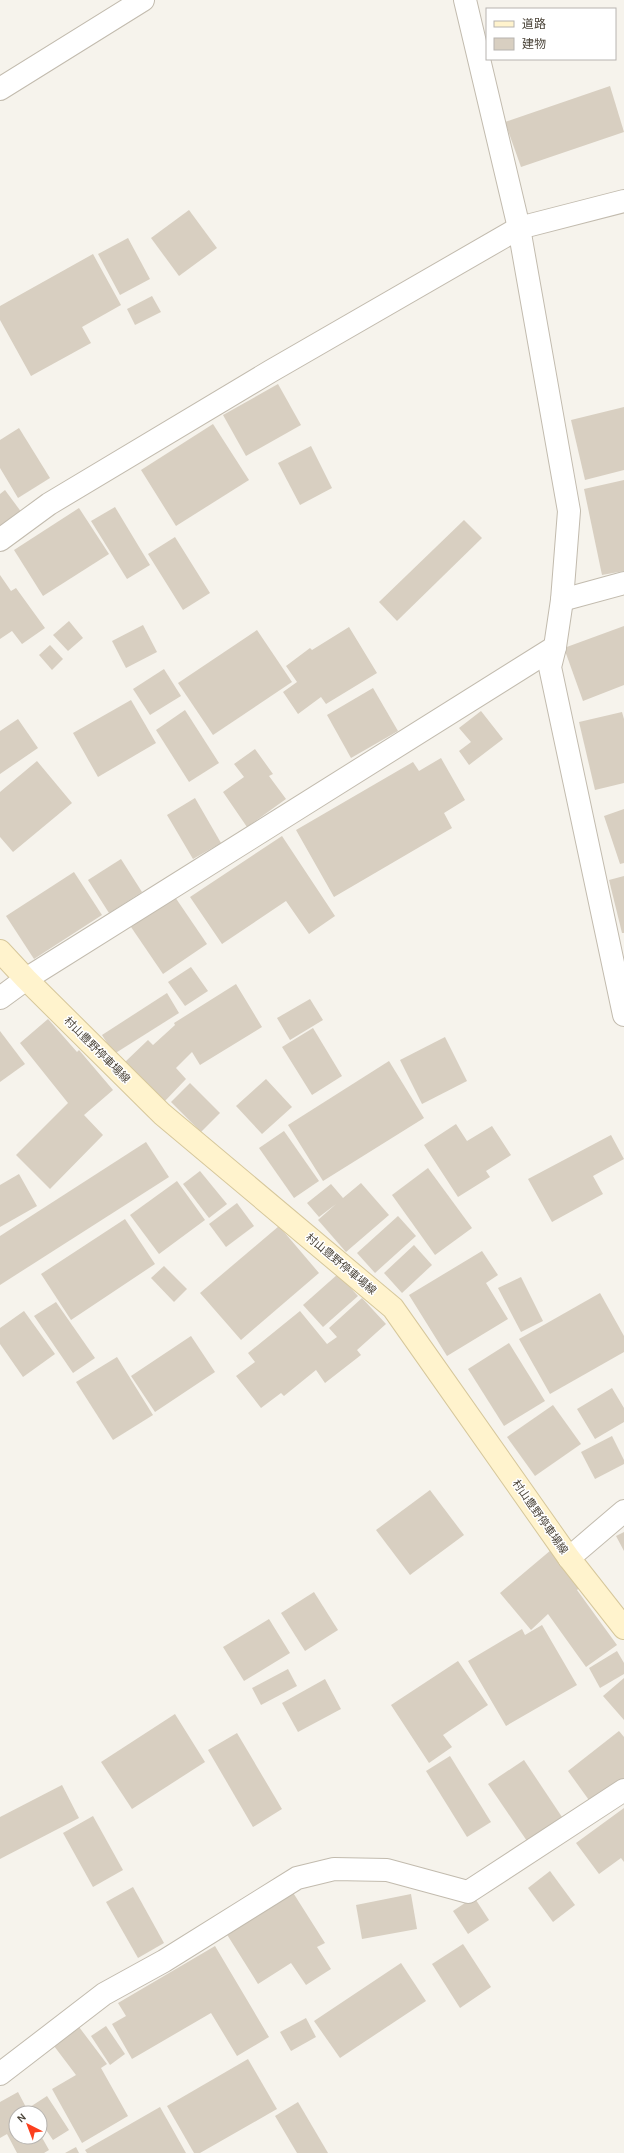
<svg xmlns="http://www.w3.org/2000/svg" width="624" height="2153" viewBox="0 0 624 2153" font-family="Karla,'Noto Sans JP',sans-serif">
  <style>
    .building { fill: #d8cfc1 }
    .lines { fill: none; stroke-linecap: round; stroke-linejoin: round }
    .street-casing { stroke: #c2bbae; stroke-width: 24 }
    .secondary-casing { stroke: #d6c79b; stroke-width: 24 }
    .street { stroke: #fff; stroke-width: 22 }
    .secondary { stroke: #fff3cd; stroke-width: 22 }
    .labels { text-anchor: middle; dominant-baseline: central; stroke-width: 3; stroke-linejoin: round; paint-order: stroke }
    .street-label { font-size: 11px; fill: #4b4439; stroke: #fff }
  </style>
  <rect width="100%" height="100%" fill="#f6f3ec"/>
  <!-- building -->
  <g class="building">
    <polygon points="610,86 624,132 521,167 505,122"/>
    <polygon points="189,210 217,248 179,276 151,238"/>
    <polygon points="128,238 150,279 120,295 98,254"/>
    <polygon points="93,254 121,305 82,327 91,343 31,376 0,320 0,306"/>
    <polygon points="152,296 161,312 135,325 127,309"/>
    <polygon points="278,384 301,425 246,456 223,415"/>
    <polygon points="624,407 624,470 585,480 571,420"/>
    <polygon points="213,424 249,480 176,526 141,470"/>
    <polygon points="19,428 50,478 18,498 0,468 0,440"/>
    <polygon points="311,446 332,488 300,505 278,463"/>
    <polygon points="624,480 624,571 602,575 584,489"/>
    <polygon points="5,490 22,513 0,530 0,494"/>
    <polygon points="115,507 150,565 127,579 91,521"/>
    <polygon points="79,508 109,554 43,596 14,550"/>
    <polygon points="464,520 482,538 397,621 379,602"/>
    <polygon points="175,537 210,593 183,610 148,554"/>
    <polygon points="0,575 11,591 16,588 45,628 22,644 12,631 0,639"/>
    <polygon points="69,621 83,638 68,651 53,635"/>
    <polygon points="143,625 157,652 126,668 112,641"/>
    <polygon points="624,626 624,685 583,701 564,648"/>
    <polygon points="349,627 377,673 326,704 321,697 298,714 283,692 297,682 286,666 310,648 312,650"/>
    <polygon points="257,630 292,682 213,735 178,683"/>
    <polygon points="50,645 63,659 52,670 39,655"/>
    <polygon points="164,669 181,696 150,715 133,689"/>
    <polygon points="373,688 398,731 351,758 327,715"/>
    <polygon points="131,700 156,743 98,777 73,733"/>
    <polygon points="185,710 219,763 189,782 156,730"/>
    <polygon points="481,711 503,739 469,765 459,751 471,742 459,728"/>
    <polygon points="622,712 624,719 624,783 595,790 579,722"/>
    <polygon points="18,719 38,748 0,774 0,731"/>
    <polygon points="255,749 273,774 269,776 286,799 247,827 223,792 244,777 234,764"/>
    <polygon points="441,758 465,800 444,813 452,828 334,897 296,830 413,762 419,771"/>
    <polygon points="37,761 72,803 13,852 0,837 0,792"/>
    <polygon points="195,798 221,843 193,859 167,815"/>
    <polygon points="624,809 624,863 620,864 604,816"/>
    <polygon points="282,836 335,916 309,934 286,901 222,944 190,897"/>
    <polygon points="121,859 142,892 109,913 88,880"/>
    <polygon points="74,872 102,915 34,959 6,916"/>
    <polygon points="624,876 624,933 622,933 609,880"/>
    <polygon points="175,897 207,944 163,974 131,927"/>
    <polygon points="191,967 208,991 185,1006 168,982"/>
    <polygon points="236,984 262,1027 200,1065 192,1052 176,1068 186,1079 164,1102 125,1062 148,1040 153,1045 175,1025 174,1023"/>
    <polygon points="167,993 179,1013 114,1054 102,1035"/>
    <polygon points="310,999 323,1020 290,1040 277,1018"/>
    <polygon points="48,1019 77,1052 79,1050 113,1090 84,1115 103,1135 50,1189 16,1155 68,1103 20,1043"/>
    <polygon points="313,1028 342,1076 312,1095 282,1047"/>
    <polygon points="0,1031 25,1064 0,1082"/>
    <polygon points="445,1037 467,1081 422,1104 400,1060"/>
    <polygon points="389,1061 424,1118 323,1181 288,1125"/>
    <polygon points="266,1079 292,1107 262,1134 236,1106"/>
    <polygon points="190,1083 220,1113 201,1132 171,1102"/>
    <polygon points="456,1124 467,1141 492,1126 511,1155 486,1171 490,1177 458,1197 424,1145"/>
    <polygon points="284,1131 319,1181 294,1198 259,1148"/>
    <polygon points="611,1135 624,1159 593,1176 603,1194 552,1222 528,1179"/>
    <polygon points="146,1142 169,1177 0,1285 0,1236"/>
    <polygon points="428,1168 472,1228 435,1255 392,1195"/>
    <polygon points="200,1171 227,1204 209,1218 183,1184"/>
    <polygon points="19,1174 37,1206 0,1227 0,1185"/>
    <polygon points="177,1181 205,1220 159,1254 130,1215"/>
    <polygon points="361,1183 389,1215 346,1252 318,1220 336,1204 319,1217 307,1203 331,1184 343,1198"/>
    <polygon points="237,1203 254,1226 226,1247 209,1224"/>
    <polygon points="398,1216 416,1236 375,1273 357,1253"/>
    <polygon points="125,1219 155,1264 71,1320 41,1274"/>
    <polygon points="279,1226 319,1273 241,1340 200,1293"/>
    <polygon points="414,1245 432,1265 402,1293 384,1273"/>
    <polygon points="482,1251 498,1275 486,1283 508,1319 447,1356 409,1295"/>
    <polygon points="164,1266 187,1289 174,1302 151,1278"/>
    <polygon points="338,1274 358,1296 323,1327 303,1305"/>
    <polygon points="521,1277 543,1321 521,1332 498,1288"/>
    <polygon points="600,1293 624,1336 624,1352 550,1394 519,1339"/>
    <polygon points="362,1298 386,1324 357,1350 361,1355 325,1383 316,1370 284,1396 281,1393 261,1408 236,1376 255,1362 248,1353 300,1311 327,1344 337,1337 329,1328"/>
    <polygon points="56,1302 95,1358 73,1373 34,1316"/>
    <polygon points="24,1311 55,1354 23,1377 0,1344 0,1328"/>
    <polygon points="191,1336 215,1372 155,1412 131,1376"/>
    <polygon points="509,1343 545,1401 504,1426 468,1369"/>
    <polygon points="117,1357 153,1415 113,1440 76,1382"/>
    <polygon points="612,1388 624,1408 624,1422 595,1439 577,1409"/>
    <polygon points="553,1405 581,1444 535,1476 507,1437"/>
    <polygon points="612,1436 624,1460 624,1464 595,1479 581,1452"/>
    <polygon points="430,1490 464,1535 410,1575 376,1530"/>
    <polygon points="624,1532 624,1551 616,1536"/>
    <polygon points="551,1550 582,1586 577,1590 617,1645 586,1667 548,1614 531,1630 500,1593"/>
    <polygon points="314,1592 338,1630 305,1651 281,1613"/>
    <polygon points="269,1619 290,1653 244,1681 223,1647"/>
    <polygon points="542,1625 577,1685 506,1726 468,1661 522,1629 525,1635"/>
    <polygon points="617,1651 624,1663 624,1674 600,1688 589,1668"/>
    <polygon points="458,1661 488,1705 443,1735 452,1747 429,1763 391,1705"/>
    <polygon points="288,1669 297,1686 261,1705 252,1688"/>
    <polygon points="624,1678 624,1720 603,1696"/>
    <polygon points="325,1679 341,1709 298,1732 282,1703"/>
    <polygon points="175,1714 205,1762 132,1809 101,1762"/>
    <polygon points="619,1731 624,1737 624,1778 591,1803 568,1771"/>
    <polygon points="237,1733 282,1809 253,1827 208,1750"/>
    <polygon points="450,1756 491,1822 467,1837 426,1771"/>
    <polygon points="524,1760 564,1820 529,1844 488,1784"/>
    <polygon points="62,1785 79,1818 0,1859 0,1817"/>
    <polygon points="624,1808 624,1862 621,1858 599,1874 576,1843"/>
    <polygon points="93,1816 123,1870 93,1887 63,1833"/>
    <polygon points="550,1871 575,1905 553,1922 528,1888"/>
    <polygon points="133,1887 164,1943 138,1958 106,1902"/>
    <polygon points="292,1891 325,1943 317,1947 331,1969 306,1985 291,1963 258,1984 226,1933"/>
    <polygon points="411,1894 417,1929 362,1939 356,1905"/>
    <polygon points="474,1897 489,1920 468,1934 453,1911"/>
    <polygon points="463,1944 491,1987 460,2008 432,1964"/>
    <polygon points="215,1946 269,2037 237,2056 211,2013 132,2059 112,2024 126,2016 118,2003"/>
    <polygon points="401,1963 426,2001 340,2058 314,2021"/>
    <polygon points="306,2018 316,2037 291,2051 280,2032"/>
    <polygon points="76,2023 107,2064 101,2068 128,2116 82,2143 52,2089 76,2075 51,2042"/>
    <polygon points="106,2026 125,2054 110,2065 91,2036"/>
    <polygon points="248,2059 277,2109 200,2153 194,2153 167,2106"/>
    <polygon points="18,2092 29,2113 16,2113 16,2137 40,2137 40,2134 49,2150 44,2153 17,2153 7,2134 0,2138 0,2102"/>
    <polygon points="47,2096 69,2130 53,2140 40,2121 40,2113 35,2113 30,2107"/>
    <polygon points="298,2102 328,2153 297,2153 275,2116"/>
    <polygon points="160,2107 186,2153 87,2153 85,2150"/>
    <polygon points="76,2147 79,2153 65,2153"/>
  </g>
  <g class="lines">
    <!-- street casing -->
    <g class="street-casing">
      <g id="street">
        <polyline points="465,0 519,228 569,511 562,600 555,647 550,667 624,1015"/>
        <polyline points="0,89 143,0"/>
        <polyline points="0,540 49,504 271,371 519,228 624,201"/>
        <polyline points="562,600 624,583"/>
        <polyline points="0,998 26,979 555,647"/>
        <polyline points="569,1558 624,1511"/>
        <polyline points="0,2074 104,1994 164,1961 297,1878 334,1869 387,1870 468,1892 624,1790"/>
      </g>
    </g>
    <!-- secondary casing -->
    <g class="secondary-casing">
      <polyline id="secondary" points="0,951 26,979 162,1114 393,1308 569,1558 624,1628"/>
    </g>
    <!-- street -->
    <use href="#street" class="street"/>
    <!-- secondary -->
    <use href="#secondary" class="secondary"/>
  </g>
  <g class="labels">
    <!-- street labels -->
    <g class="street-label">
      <text transform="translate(97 1050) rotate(45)">村山豊野停車場線</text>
      <text transform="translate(341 1264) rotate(40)">村山豊野停車場線</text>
      <text transform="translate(540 1517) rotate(55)">村山豊野停車場線</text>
    </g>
  </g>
  <!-- legend -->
  <rect x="486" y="8" width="130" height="52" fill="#ffffff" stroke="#b7b4b0"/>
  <rect x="494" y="21" width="20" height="6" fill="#fff3cd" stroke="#b7b4b0"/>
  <text x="522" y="28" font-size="12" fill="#4b4439">道路</text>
  <rect x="494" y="38" width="20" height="12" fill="#d8cfc1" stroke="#b7b4b0"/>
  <text x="522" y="48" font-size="12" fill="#4b4439">建物</text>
  <!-- north arrow -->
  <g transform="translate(28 2125) rotate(318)"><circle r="19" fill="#ffffff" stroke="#b7b4b0"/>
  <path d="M0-3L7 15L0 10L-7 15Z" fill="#fc3f1d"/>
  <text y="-6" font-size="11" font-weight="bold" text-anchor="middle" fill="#4b4439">N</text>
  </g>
</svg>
